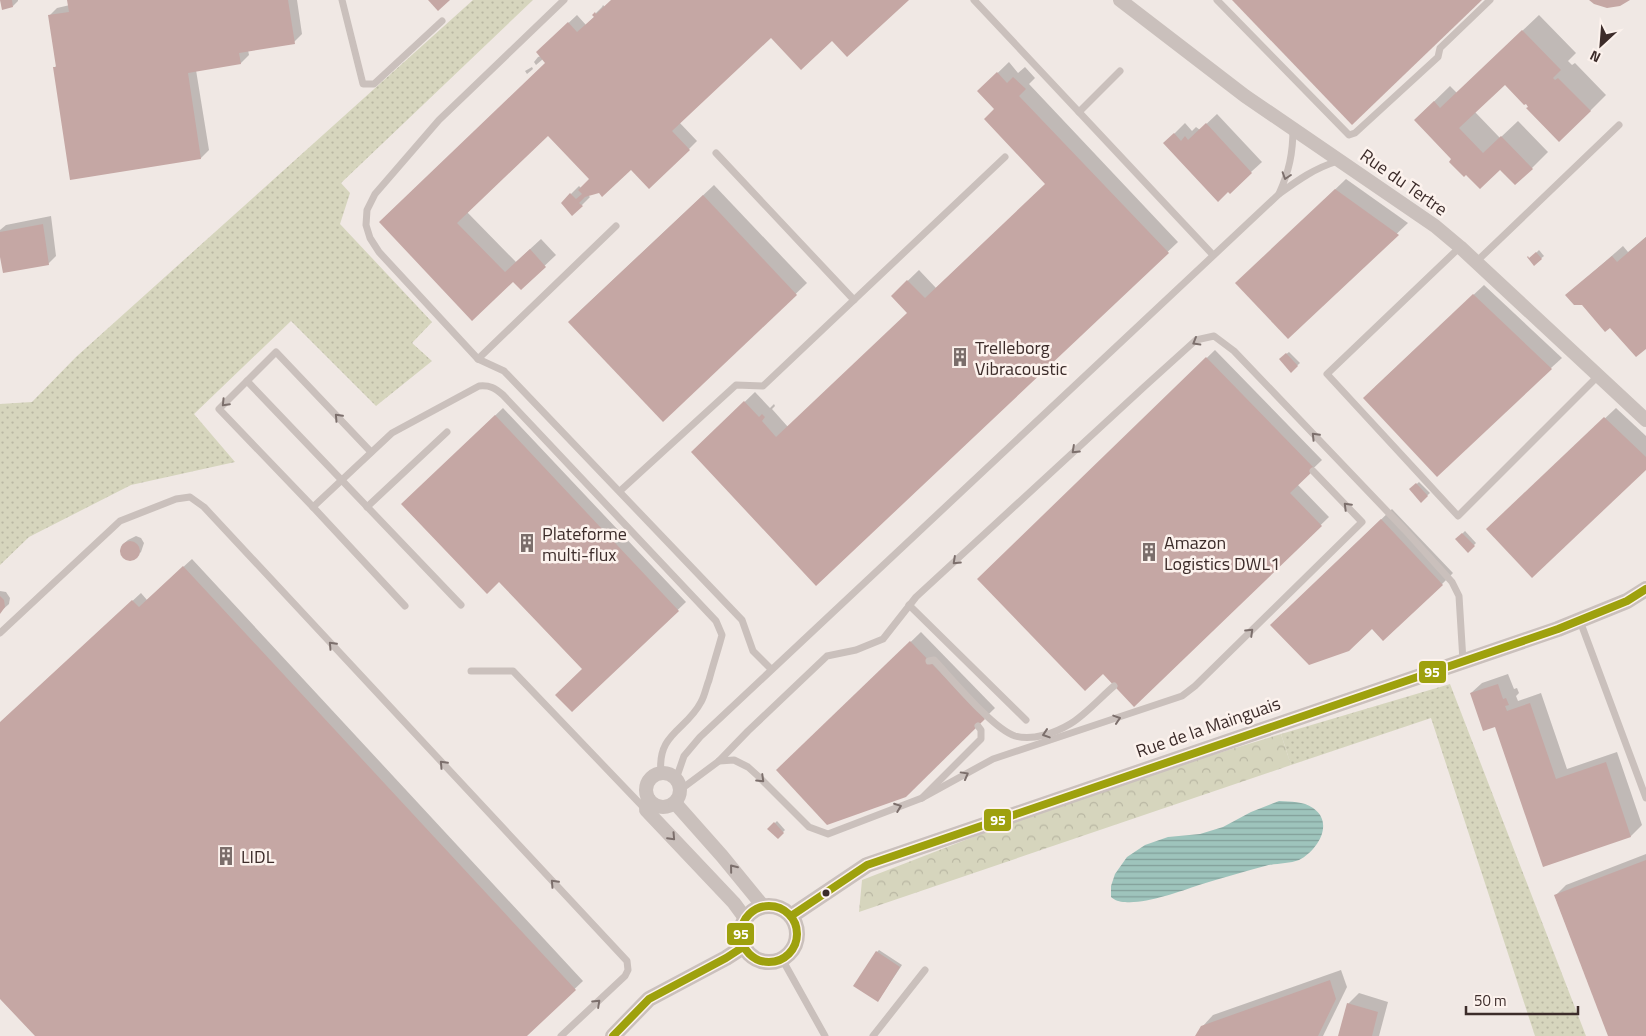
<svg xmlns="http://www.w3.org/2000/svg" width="1646" height="1036" viewBox="0 0 1646 1036" font-family="'Titillium Web',sans-serif">
  <style>
    .grass { fill: url(#grass-dots) }
    .forest { fill: url(#forest-crowns) }
    .water { fill: url(#water-rules) }
    .shadow { fill: #0003 }
    .building { fill: #c5a7a4 }
    .lines { fill: none; stroke-linecap: round; stroke-linejoin: round }
    .service { stroke: #cac0bc; stroke-width: 7 }
    .minor { stroke: #cac0bc; stroke-width: 14 }
    .tertiary { stroke: #cac0bc; stroke-width: 16 }
    .bus-1-casing { stroke: #fcf2ed; stroke-width: 11 }
    .bus-1 { stroke: #9ea10d; stroke-width: 8 }
    .oneway { stroke: #7c6f6c }
    .bus-dot { fill: #3c2c2a; stroke: #fcf2ed; stroke-width: 2 }
    .labels { text-anchor: middle; dominant-baseline: central; stroke-width: 5; stroke-linejoin: round; paint-order: stroke }
    .street-label { font-size: 18px; fill: #3c2c2a; stroke: #fcf2ed }
    .poi-label { font-size: 18px; fill: #3c2c2a; stroke: #fcf2ed; text-anchor: start }
    .line-badge { stroke: #fcf2ed; stroke-width: 2 }
    .badge-label { font-size: 14px; text-anchor: middle; font-weight: bold; fill: #fff }
  </style>
  <defs>
    <pattern id="grass-dots" width="8" height="8" patternUnits="userSpaceOnUse" patternTransform="scale(1.25)"><rect width="8" height="8" fill="#d6d5bd"/><path d="M2 2h.1M6 6h.1" fill="none" stroke="#b9b7a3" stroke-width="1.8" stroke-linecap="round"/></pattern>
    <pattern id="forest-crowns" width="20" height="18" patternUnits="userSpaceOnUse" patternTransform="scale(1.25)"><rect width="20" height="18" fill="#d6d5bd"/><path d="M2 6a3 3 0 1 1 6 0M12 15a3 3 0 1 1 6 0" fill="none" stroke="#b9b7a3"/></pattern>
    <pattern id="water-rules" width="6" height="5" patternUnits="userSpaceOnUse" patternTransform="scale(1.25)"><rect width="6" height="5" fill="#9ec4bc"/><path d="M0 2.5h6" fill="none" stroke="#829f99"/></pattern>
  </defs>
  <rect width="100%" height="100%" fill="#f0e8e4"/>
  <!-- grass -->
  <g class="grass">
    <polygon points="473,0 533,0 341,183 350,193 340,224 432,322 412,343 432,361 376,406 291,321 194,414 235,462 131,485 29,537 0,565 0,404 32,402 76,357"/>
    <polygon points="1450,684 1586,1036 1535,1036 1431,718 1291,765 1281,734"/>
  </g>
  <!-- forest -->
  <polygon class="forest" points="1281,734 1291,765 859,912 862,880 1017,820 1160,771"/>
  <!-- water -->
  <path class="water" d="M1279 801C1291 802 1303 801 1313 808 1335 823 1317 851 1299 860 1289 864 1276 863 1265 866 1243 872 1221 878 1199 885 1179 892 1145 904 1125 902 1120 902 1114 900 1111 897V886L1115 874 1127 857 1145 845 1168 837 1200 834 1223 827 1251 812Z"/>
  <!-- shadow -->
  <g class="shadow">
    <polygon points="1,0 18,0 18,1 13,6"/>
    <polygon points="69,0 297,0 302,34 294,42 248,50 249,55 241,63 196,70 209,150 201,158 72,178 54,68 57,65 49,16 57,8 70,5"/>
    <polygon points="612,0 907,0 832,40 771,36 679,122 697,141 689,149 631,168 599,192 588,195 590,197 573,214 562,203 579,186 581,188 591,179 548,134 467,212 516,262 541,239 556,255 521,288 514,280 380,222 547,62 543,59 536,65 534,62 538,57 541,56 546,44 577,15 586,25 595,16 594,15 602,7 603,5 605,7"/>
    <polygon points="1539,15 1576,53 1568,61 1572,65 1575,63 1606,95 1590,111 1530,107 1505,84 1475,112 1500,138 1518,121 1548,152 1532,168 1500,168 1453,159 1415,120 1450,86 1457,93"/>
    <polygon points="1009,62 1018,73 1025,67 1035,78 1029,84 1178,242 816,585 704,441 755,392 770,408 774,404 775,406 772,409 788,427 909,313 892,296 919,270 936,288 1047,184 996,109 979,91"/>
    <polygon points="532,67 533,69 527,74 525,71"/>
    <polygon points="1217,114 1262,162 1251,172 1228,190 1165,143 1185,123 1192,131 1196,127 1200,130"/>
    <polygon points="1346,179 1408,223 1288,337 1248,273"/>
    <polygon points="714,185 807,283 663,421 580,311"/>
    <polygon points="51,216 56,256 48,264 0,249 0,230 6,225"/>
    <polygon points="1646,237 1646,347 1610,326 1583,304 1567,295 1623,246 1628,252"/>
    <polygon points="1539,250 1544,256 1534,264 1530,259"/>
    <polygon points="1484,285 1562,358 1551,368 1375,387"/>
    <polygon points="1215,350 1322,460 1297,484 1329,517 1134,705 1103,673 978,579"/>
    <polygon points="1289,352 1300,363 1291,371 1280,359"/>
    <polygon points="503,408 686,602 572,711 583,669 500,581 411,496"/>
    <polygon points="1616,408 1646,436 1646,469 1499,518"/>
    <polygon points="1419,482 1430,493 1421,501 1411,489"/>
    <polygon points="1392,509 1453,573 1442,584 1383,639 1372,628 1283,614"/>
    <polygon points="1465,531 1476,543 1468,551 1457,539"/>
    <polygon points="136,536 141,538 144,543 141,552 136,557 130,560 124,558 120,551 122,545 128,540"/>
    <polygon points="192,559 583,981 525,1036 36,1036 0,997 0,723 141,593 147,600"/>
    <polygon points="0,591 6,592 10,598 9,604 0,612"/>
    <polygon points="921,632 995,708 905,796 789,759"/>
    <polygon points="1508,674 1514,689 1517,688 1519,693 1516,696 1518,701 1541,693 1567,769 1617,752 1642,825 1631,836 1544,865 1496,726 1471,693 1482,683"/>
    <polygon points="777,821 785,830 778,837 769,829"/>
    <polygon points="1646,854 1646,1036 1609,1036 1555,896 1566,885"/>
    <polygon points="879,950 902,965 880,998 877,952"/>
    <polygon points="1341,970 1347,987 1323,1036 1197,1036 1202,1027 1213,1015"/>
    <polygon points="1359,993 1388,1002 1379,1036 1339,1036 1348,1004"/>
  </g>
  <!-- building -->
  <g class="building">
    <polygon points="0,0 12,0 13,7 2,10"/>
    <polygon points="67,0 288,0 295,44 239,53 241,64 188,73 201,159 70,180 53,67 56,67 48,15 69,12"/>
    <polygon points="428,0 450,0 438,11"/>
    <polygon points="611,0 909,0 847,57 832,41 801,70 771,38 672,131 690,150 649,189 631,170 602,197 599,193 585,197 579,203 583,206 572,216 561,203 570,193 576,199 582,194 578,190 589,179 548,136 457,223 505,272 530,249 546,267 521,290 513,282 472,321 379,222 545,63 536,52 568,22 577,32 594,17 592,15 595,12 596,14"/>
    <polygon points="1232,0 1482,0 1352,125"/>
    <polygon points="1589,0 1630,0 1620,6 1607,8 1594,4"/>
    <polygon points="1522,30 1561,70 1553,78 1555,80 1558,78 1591,111 1559,142 1526,108 1528,107 1526,104 1524,105 1505,85 1459,128 1483,153 1501,136 1533,169 1515,185 1500,170 1480,189 1466,175 1464,177 1449,162 1451,159 1414,120 1434,101 1440,108"/>
    <polygon points="997,72 1007,83 1013,77 1026,89 1019,96 1169,253 816,586 691,452 744,401 759,417 762,414 765,417 762,421 776,437 907,313 891,296 907,280 925,298 1045,184 984,119 994,109 977,91"/>
    <polygon points="1206,123 1252,173 1230,194 1228,192 1218,202 1163,143 1174,133 1181,141 1185,136 1188,140"/>
    <polygon points="1335,189 1399,235 1288,339 1235,283"/>
    <polygon points="703,195 797,295 663,422 568,322"/>
    <polygon points="43,224 49,265 3,273 0,257 0,232"/>
    <polygon points="1646,237 1646,349 1636,357 1610,328 1605,332 1582,305 1574,305 1565,295 1612,256 1617,262"/>
    <polygon points="1536,252 1542,259 1534,266 1527,257 1528,256 1529,258"/>
    <polygon points="1473,294 1552,369 1437,477 1363,398"/>
    <polygon points="1286,353 1298,366 1291,373 1279,359"/>
    <polygon points="1206,357 1315,469 1290,493 1322,526 1134,707 1103,674 1085,691 977,579"/>
    <polygon points="495,415 679,611 572,712 555,695 582,669 499,582 487,594 401,504"/>
    <polygon points="1604,417 1646,457 1646,470 1532,578 1486,529"/>
    <polygon points="1416,483 1428,496 1421,503 1409,489"/>
    <polygon points="1381,519 1443,585 1383,641 1372,629 1349,651 1309,665 1270,625"/>
    <polygon points="1462,533 1475,546 1468,553 1455,539"/>
    <circle cx="130" cy="551" r="10"/>
    <polygon points="183,566 576,990 527,1036 35,1036 0,999 0,722 132,600 139,607"/>
    <polygon points="0,596 4,600 5,607 0,614"/>
    <polygon points="910,641 985,719 906,797 827,825 776,770"/>
    <polygon points="1498,684 1503,699 1506,698 1509,705 1505,706 1507,711 1530,703 1556,779 1606,762 1631,837 1543,867 1495,727 1483,731 1470,693"/>
    <polygon points="774,822 784,833 778,839 767,829"/>
    <polygon points="1646,860 1646,1036 1608,1036 1554,895"/>
    <polygon points="876,951 900,967 878,1002 853,986"/>
    <polygon points="1330,980 1336,999 1318,1036 1195,1036 1201,1026"/>
    <polygon points="1347,1003 1378,1012 1372,1036 1338,1036"/>
  </g>
  <g class="lines">
    <!-- service -->
    <g class="service">
      <polyline points="342,0 363,84 374,84 442,21"/>
      <polyline points="564,0 439,120 375,194 367,210 366,225 370,238 379,252 478,359 504,371 742,620 753,651 771,669"/>
      <polyline points="974,0 1213,255"/>
      <polyline points="1217,0 1349,135 1355,133 1438,57 1440,48 1490,0"/>
      <polyline points="1079,112 1120,71"/>
      <path d="M1293 128C1293 154 1289 171 1279 194 1298 180 1315 168 1338 161"/>
      <polyline points="716,153 854,300"/>
      <polyline points="1460,247 1327,374 1458,516 1598,376"/>
      <polyline points="1476,262 1619,125"/>
      <polyline points="478,359 616,226"/>
      <polyline points="247,381 461,605"/>
      <polyline points="371,452 276,352 219,409 313,507 405,606"/>
      <polyline points="620,491 736,385 763,386 1005,157"/>
      <path d="M313 507 392 433 479 386C490 385 495 388 503 395L716 621 722 635C718 650 713 665 709 680 706 687 705 695 701 702 686 731 657 733 661 773"/>
      <polyline points="367,507 447,432"/>
      <polyline points="909,605 1026,720"/>
      <polyline points="1580,621 1646,798"/>
      <polyline points="0,633 120,521 176,499 190,497 204,507 627,961 628,970 625,976 561,1036"/>
      <path d="M929 661 934 660C952 679 993 729 1015 736 1033 741 1055 733 1070 724 1084 716 1101 697 1114 686"/>
      <polyline points="471,671 513,671 646,810"/>
      <polyline points="719,761 734,760 748,767 758,776 809,827 828,834 922,798 981,739 981,730 978,726"/>
      <polyline points="676,779 684,756 700,737 1279,194"/>
      <polyline points="680,790 719,761 748,731 827,656 856,650 883,639 916,597 1144,387 1196,340 1214,336 1234,351 1405,530 1452,582 1459,596 1463,661"/>
      <polyline points="922,798 993,759 1182,696 1195,686 1362,522 1313,471"/>
      <polyline points="782,959 825,1036"/>
      <polyline points="873,1036 925,970"/>
    </g>
    <!-- minor -->
    <g class="minor">
      <polyline points="1120,0 1245,96 1435,226 1460,247 1646,420"/>
      <circle cx="663" cy="790" r="17"/>
      <polyline points="648,798 646,810 734,903 745,918"/>
      <polyline points="675,803 722,856 763,906"/>
    </g>
    <!-- tertiary -->
    <g class="tertiary">
      <circle cx="769" cy="934" r="28"/>
      <polyline points="791,916 867,865 1558,629 1627,601 1646,589"/>
      <polyline points="613,1036 649,999 726,958 743,947"/>
    </g>
    <!-- bus-1 casing -->
    <g class="bus-1-casing">
      <g id="bus-1">
        <circle cx="769" cy="934" r="28"/>
        <polyline points="791,916 867,865 1558,629 1627,601 1646,589"/>
        <polyline points="613,1036 649,999 726,958 743,947"/>
      </g>
    </g>
    <!-- bus-1 -->
    <use href="#bus-1" class="bus-1"/>
  </g>
  <!-- one-way arrows -->
  <defs><path id="oneway-chevron" d="M-2-3.5L2.5 0L-2 3.5" fill="none" stroke-width="1.6" stroke-linecap="round" stroke-linejoin="round" transform="scale(1.25)"/></defs>
  <g class="oneway">
    <use href="#oneway-chevron" transform="translate(1286 176) rotate(108)"/>
    <use href="#oneway-chevron" transform="translate(1196 342) rotate(150)"/>
    <use href="#oneway-chevron" transform="translate(225 403) rotate(134)"/>
    <use href="#oneway-chevron" transform="translate(338 417) rotate(-133)"/>
    <use href="#oneway-chevron" transform="translate(1315 436) rotate(-134)"/>
    <use href="#oneway-chevron" transform="translate(1075 450) rotate(137)"/>
    <use href="#oneway-chevron" transform="translate(1347 506) rotate(-135)"/>
    <use href="#oneway-chevron" transform="translate(956 561) rotate(137)"/>
    <use href="#oneway-chevron" transform="translate(1250 632) rotate(-44)"/>
    <use href="#oneway-chevron" transform="translate(332 645) rotate(-133)"/>
    <use href="#oneway-chevron" transform="translate(1117 719) rotate(-18)"/>
    <use href="#oneway-chevron" transform="translate(1046 734) rotate(162)"/>
    <use href="#oneway-chevron" transform="translate(443 764) rotate(-133)"/>
    <use href="#oneway-chevron" transform="translate(965 775) rotate(-29)"/>
    <use href="#oneway-chevron" transform="translate(761 779) rotate(44)"/>
    <use href="#oneway-chevron" transform="translate(898 807) rotate(-21)"/>
    <use href="#oneway-chevron" transform="translate(672 837) rotate(47)"/>
    <use href="#oneway-chevron" transform="translate(733 868) rotate(-129)"/>
    <use href="#oneway-chevron" transform="translate(554 883) rotate(-133)"/>
    <use href="#oneway-chevron" transform="translate(597 1003) rotate(-43)"/>
  </g>
  <!-- icons -->
  <defs>
    <g id="building-bare" transform="scale(1.5)"><path d="M-4-6H4V6H1V3H-1V6H-4ZM-2.5-4.3h1.7v1.8h-1.7ZM.8-4.3h1.7v1.8H.8ZM-2.5-1h1.7V.8h-1.7ZM.8-1h1.7V.8H.8Z" fill="#7b6e6b" stroke="#fcf2ed" stroke-width="2.5" paint-order="stroke"/></g>
  </defs>
  <g fill-rule="evenodd">
    <use href="#building-bare" x="960" y="357"/>
    <use href="#building-bare" x="527" y="543"/>
    <use href="#building-bare" x="1149" y="552"/>
    <use href="#building-bare" x="226" y="856"/>
  </g>
  <!-- markers -->
  <circle class="bus-dot" cx="826" cy="893" r="4.5"/>
  <g class="labels">
    <!-- street labels -->
    <g class="street-label">
      <text transform="translate(1404 182) rotate(35)">Rue du Tertre</text>
      <text transform="translate(1208 727) rotate(-19)">Rue de la Mainguais</text>
    </g>
    <!-- poi labels -->
    <g class="poi-label">
      <text x="975" y="347">Trelleborg<tspan x="975" dy="21">Vibracoustic</tspan></text>
      <text x="542" y="533">Plateforme<tspan x="542" dy="21">multi-flux</tspan></text>
      <text x="1164" y="542">Amazon<tspan x="1164" dy="21">Logistics DWL1</tspan></text>
      <text x="241" y="856">LIDL</text>
    </g>
  </g>
  <g class="line-badge">
    <rect x="1418" y="660" width="29" height="24" rx="5" fill="#9ea10d"/>
    <rect x="983" y="808" width="29" height="24" rx="5" fill="#9ea10d"/>
    <rect x="726" y="922" width="29" height="24" rx="5" fill="#9ea10d"/>
  </g>
  <g class="badge-label">
    <text x="1432" y="677">95</text>
    <text x="998" y="825">95</text>
    <text x="741" y="939">95</text>
  </g>
  <!-- north arrow -->
  <g transform="translate(1601 45) rotate(206)" stroke="#fcf2ed" stroke-width="4" paint-order="stroke">
  <path d="M0-4L9 19L0 12L-9 19Z" fill="#3c2c2a"/>
  <text y="-8" font-size="14" font-weight="bold" text-anchor="middle" fill="#3c2c2a">N</text>
  </g>
  <!-- scale -->
  <path d="M1466 1006v8h112v-8" fill="none" stroke="#3c2c2a" stroke-width="2.5"/>
  <text x="1474" y="1006" font-size="15" fill="#3c2c2a" stroke="#fcf2ed" stroke-width="4" paint-order="stroke">50 m</text>
</svg>
